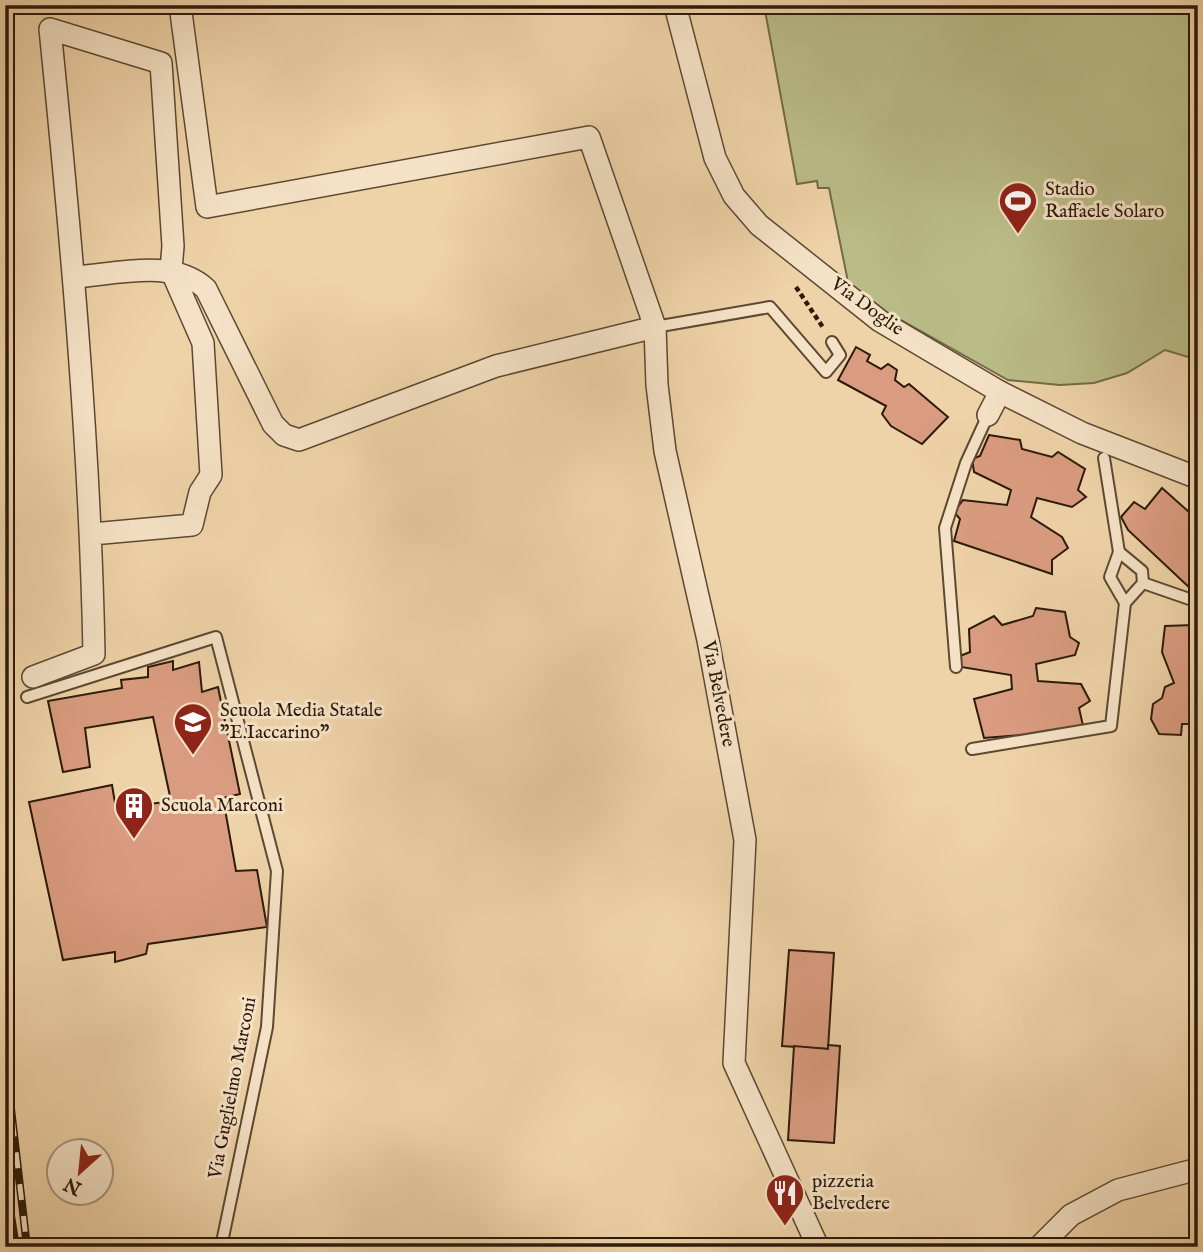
<svg xmlns="http://www.w3.org/2000/svg" width="1203" height="1252" viewBox="0 0 1203 1252" font-family="'IM FELL English',serif">
  <style>
    .green { fill: #babc87; stroke: #736b48; stroke-width: 2 }
    .building { fill: #da9c80; stroke: #2c1a0a; stroke-width: 2 }
    .lines { fill: none; stroke-linecap: round; stroke-linejoin: round }
    .lane-casing { stroke: #5d4832; stroke-width: 14 }
    .street-casing { stroke: #5d4832; stroke-width: 24 }
    .path { stroke: #2c1a0a; stroke-width: 4.5; stroke-dasharray: 5 3.5; stroke-linecap: butt }
    .lane { stroke: #f5e2c6; stroke-width: 10 }
    .street { stroke: #f5e2c6; stroke-width: 21 }
    .rail-casing { stroke: #2c1a0a; stroke-width: 8 }
    .rail { stroke: #f5e2c6; stroke-width: 5; stroke-dasharray: 16; stroke-linecap: butt }
    .labels { text-anchor: middle; dominant-baseline: central; stroke-width: 6; stroke-linejoin: round; paint-order: stroke }
    .poi-label { font-size: 19px; fill: #2c1a0a; stroke: #f5e2c6; text-anchor: start }
    .street-label { font-size: 19px; fill: #2c1a0a; stroke: #f5e2c6 }
  </style>
  <rect width="100%" height="100%" fill="#efd3a8"/>
  <filter id="stains"><feTurbulence type="fractalNoise" baseFrequency=".00286" numOctaves="4"/><feColorMatrix values="0 0 0 0 .2 0 0 0 0 .09 0 0 0 0 .02 0 0 0 .5 -.17"/></filter>
  <radialGradient id="worn" r=".72"><stop offset=".6" stop-color="#630" stop-opacity="0"/><stop offset="1" stop-color="#630" stop-opacity=".3"/></radialGradient>
  <!-- green -->
  <polygon class="green" points="764,5 1191,5 1198,39 1198,360 1165,350 1127,373 1094,383 1060,385 1008,380 885,311 848,282 829,188 818,188 817,181 797,184"/>
  <!-- building -->
  <g class="building">
    <polygon points="856,347 870,355 867,361 881,369 888,364 897,370 895,380 904,387 909,384 948,417 922,444 891,426 882,414 886,406 838,380"/>
    <polygon points="989,435 1020,440 1022,449 1052,457 1058,452 1085,469 1078,490 1086,497 1072,507 1037,498 1031,517 1062,537 1068,548 1052,560 1052,574 954,541 960,519 954,512 963,500 1007,505 1011,490 974,472 972,459 980,456"/>
    <polygon points="1162,488 1198,520 1198,583 1192,590 1128,530 1121,517 1134,502 1145,509"/>
    <polygon points="1036,608 1065,612 1070,637 1079,643 1075,655 1036,664 1038,681 1081,684 1090,701 1079,708 1084,730 984,738 974,699 1012,689 1011,675 961,667 960,656 970,652 969,629 994,616 1002,625 1033,616"/>
    <polygon points="1193,625 1192,639 1198,640 1198,724 1182,724 1181,735 1159,734 1151,719 1153,704 1162,698 1165,687 1174,683 1162,652 1165,626"/>
    <polygon points="173,661 173,670 199,662 202,692 218,687 240,794 223,798 236,871 257,870 267,927 148,944 146,954 115,962 115,952 63,960 29,802 112,785 116,809 171,801 153,717 85,728 90,767 63,772 48,701 122,688 121,680 148,677 148,667"/>
    <polygon points="789,950 834,953 828,1049 782,1046"/>
    <polygon points="828,1045 840,1046 834,1143 788,1140 794,1046 828,1049"/>
  </g>
  <g class="lines">
    <!-- lane casing -->
    <g class="lane-casing">
      <g id="lane">
        <polyline points="655,327 770,307 826,372 840,355 832,342"/>
        <polyline points="1104,458 1119,552"/>
        <polygon points="1119,552 1142,571 1143,583 1125,603 1110,577"/>
        <polyline points="1143,583 1198,602"/>
        <polyline points="956,667 945,528 966,463 988,415"/>
        <polyline points="27,697 216,637 277,871 267,1027 221,1247"/>
        <polyline points="972,749 1111,726 1125,603"/>
      </g>
    </g>
    <!-- street casing -->
    <g class="street-casing">
      <g id="street">
        <polyline points="180,5 207,207 589,137 655,327 657,385 665,451 708,640 745,840 734,1063 818,1247"/>
        <polyline points="675,5 715,158 734,196 759,225 880,321 1000,392 1082,433 1198,478"/>
        <path d="M75 277C117 274 173 258 206 289L273 424 284 435 299 440 496 366 655 327"/>
        <polyline points="988,415 1000,392"/>
        <path d="M33 677 94 654C90 445 71 237 50 29L161 63 173 246 171 270 203 343 211 475 200 492 192 525 92 534"/>
        <polyline points="1039,1247 1071,1215 1118,1190 1198,1169"/>
      </g>
    </g>
    <!-- path -->
    <polyline class="path" points="796,287 824,329"/>
    <!-- lane -->
    <use href="#lane" class="lane"/>
    <!-- street -->
    <use href="#street" class="street"/>
    <!-- rail casing -->
    <g class="rail-casing">
      <g id="rail">
        <polyline points="5,1057 27,1247"/>
        <polyline points="5,1178 16,1247"/>
      </g>
    </g>
    <!-- rail -->
    <use href="#rail" class="rail"/>
  </g>
  <!-- icons -->
  <defs>
    <g id="stadium-pin" transform="scale(2.0125)"><path d="M0 17L-7.5 6A9.5 9.5 0 1 1 7.5 6Z" fill="#8f2418" stroke="#f5e2c6"/><path d="M0-5a6.5 5 0 1 0 0 10a6.5 5 0 1 0 0-10ZM-3.5-1.8h7v3.6h-7Z" fill="#fff"/></g>
    <g id="school-pin" transform="scale(2.0125)"><path d="M0 17L-7.5 6A9.5 9.5 0 1 1 7.5 6Z" fill="#8f2418" stroke="#f5e2c6"/><path d="M0-5L7-2L0 1L-7-2ZM-4 1L0 2.5L4 1V4Q0 6-4 4Z" fill="#fff"/></g>
    <g id="building-pin" transform="scale(2.0125)"><path d="M0 17L-7.5 6A9.5 9.5 0 1 1 7.5 6Z" fill="#8f2418" stroke="#f5e2c6"/><path d="M-4-6H4V6H1V3H-1V6H-4ZM-2.5-4.3h1.7v1.8h-1.7ZM.8-4.3h1.7v1.8H.8ZM-2.5-1h1.7V.8h-1.7ZM.8-1h1.7V.8H.8Z" fill="#fff"/></g>
    <g id="restaurant-pin" transform="scale(2.0125)"><path d="M0 17L-7.5 6A9.5 9.5 0 1 1 7.5 6Z" fill="#8f2418" stroke="#f5e2c6"/><path d="M-5-6h1v4h1v-4h1v4h1v-4h1v5L-1.5 .5V6h-2V.5L-5-1ZM5-6V6H3V1.5H1.5Q1.5-4 5-6Z" fill="#fff"/></g>
  </defs>
  <g fill-rule="evenodd">
    <use href="#stadium-pin" x="1018" y="201"/>
    <use href="#school-pin" x="193" y="722"/>
    <use href="#building-pin" x="134" y="806"/>
    <use href="#restaurant-pin" x="785" y="1193"/>
  </g>
  <g class="labels">
    <!-- poi labels -->
    <g class="poi-label">
      <text x="1045" y="190">Stadio<tspan x="1045" dy="22">Raffaele Solaro</tspan></text>
      <text x="220" y="711">Scuola Media Statale<tspan x="220" dy="22">"E.Iaccarino"</tspan></text>
      <text x="161" y="806">Scuola Marconi</text>
      <text x="812" y="1182">pizzeria<tspan x="812" dy="22">Belvedere</tspan></text>
    </g>
    <!-- street labels -->
    <g class="street-label">
      <text transform="translate(867 307) rotate(36)">Via Doglie</text>
      <text transform="translate(718 694) rotate(79)">Via Belvedere</text>
      <text transform="translate(233 1088) rotate(-79)">Via Guglielmo Marconi</text>
    </g>
  </g>
  <!-- margin -->
  <rect width="1203" height="1252" fill="none" stroke="#efd3a8" stroke-width="28"/>
  <rect x="7" y="7" width="1189" height="1238" fill="none" stroke="#2c1a0a" stroke-width="3.5"/>
  <rect x="14" y="14" width="1175" height="1224" fill="none" stroke="#2c1a0a" stroke-width="2"/>
  <!-- north arrow -->
  <g transform="translate(80 1172) rotate(207)"><circle r="33" fill="#f5e2c6" stroke="#a5927b" stroke-width="2"/>
  <path d="M0-5L12 26L0 18L-12 26Z" fill="#8f2418"/>
  <text y="-10" font-size="19" font-weight="bold" text-anchor="middle" fill="#2c1a0a">N</text>
  </g>
  <rect width="100%" height="100%" filter="url(#stains)"/>
  <rect width="100%" height="100%" fill="url(#worn)"/>
</svg>
